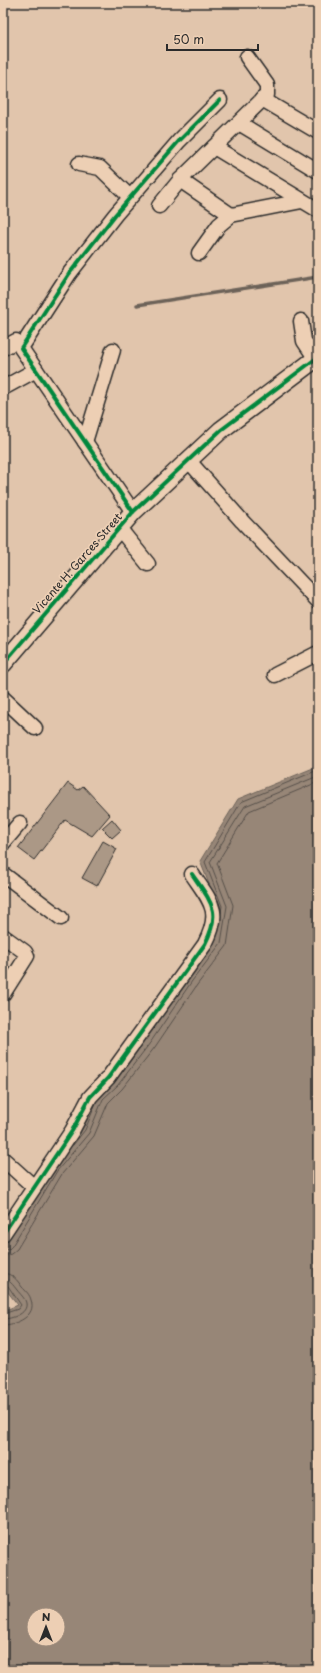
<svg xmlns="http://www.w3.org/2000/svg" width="321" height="1673" viewBox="0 0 321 1673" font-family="'Playpen Sans',sans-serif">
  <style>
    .water { fill: #978677; stroke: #6c6259; fill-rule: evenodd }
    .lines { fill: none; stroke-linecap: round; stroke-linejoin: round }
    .shore { stroke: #564f49; stroke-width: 1 }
    .stream { stroke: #6c6259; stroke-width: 3.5 }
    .building { fill: #ab9886; stroke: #2b2b2b }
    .minor-casing { stroke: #2b2b2b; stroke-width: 17 }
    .tertiary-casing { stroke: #2b2b2b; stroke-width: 20 }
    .minor { stroke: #edcfb4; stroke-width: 14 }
    .tertiary { stroke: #edcfb4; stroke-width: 17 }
    .cycleway-casing { stroke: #edcfb4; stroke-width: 6 }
    .cycleway { stroke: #00873e; stroke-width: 4 }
    .labels { text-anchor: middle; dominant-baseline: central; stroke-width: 3.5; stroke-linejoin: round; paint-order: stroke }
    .street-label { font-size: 11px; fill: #2b2b2b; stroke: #edcfb4 }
  </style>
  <rect width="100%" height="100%" fill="#e1c5ac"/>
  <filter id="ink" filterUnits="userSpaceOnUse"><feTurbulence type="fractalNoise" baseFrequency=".025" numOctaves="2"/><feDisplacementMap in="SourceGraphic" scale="8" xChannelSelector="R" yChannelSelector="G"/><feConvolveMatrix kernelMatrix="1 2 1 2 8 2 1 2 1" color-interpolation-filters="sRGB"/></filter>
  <g filter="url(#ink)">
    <!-- water -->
    <path class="water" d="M318 766V1670H3V1311L18 1305 3 1286V1244L95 1094 185 975 218 907 200 861 238 799ZM34 1615H58V1639H34Z"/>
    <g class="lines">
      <!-- shore -->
      <g class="shore">
        <polyline points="221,913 222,906 205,862 241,802 318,770"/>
        <polyline points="73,1145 85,1130 96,1103"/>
        <polyline points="3,1250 9,1249 12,1246 57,1171 89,1133 103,1099 118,1085 150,1043 192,981 221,943 227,906 210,862 245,806 318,776"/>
        <polyline points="3,1256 11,1254 17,1249 62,1174 94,1136 108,1103 122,1089 155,1047 197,985 227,946 233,905 217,863 249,811 318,782"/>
        <path d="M3 1273C13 1274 17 1280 22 1287 26 1291 30 1295 31 1300 37 1316 16 1325 3 1325"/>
        <path d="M3 1279C10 1280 13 1285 17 1290 20 1294 25 1298 26 1303 28 1314 11 1319 3 1319"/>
        <polyline points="3,1284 8,1286 21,1305 18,1309 3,1314"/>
      </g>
      <!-- stream -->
      <polyline class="stream" points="137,305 318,277"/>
    </g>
    <!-- building -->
    <g class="building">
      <polygon points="68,783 78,790 83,786 110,815 92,836 65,820 34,860 18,848"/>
      <polygon points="112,819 121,830 112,838 102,828"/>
      <polygon points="103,841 117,849 97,886 82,878"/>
    </g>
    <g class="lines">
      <!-- minor casing -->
      <g class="minor-casing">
        <g id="minor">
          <polyline points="262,99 318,132"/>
          <polyline points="239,123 318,171"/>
          <polyline points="214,147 318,210"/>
          <polyline points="79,164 100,168 130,197"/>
          <polyline points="180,180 231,215"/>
          <polyline points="159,206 180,180 267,95 267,85 247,57"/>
          <polyline points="199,253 219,225 231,215 302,201"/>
          <polyline points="301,321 304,341 316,359"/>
          <polyline points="3,348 16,341"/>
          <polyline points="3,388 36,370"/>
          <polyline points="85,442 113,350"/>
          <polyline points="188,460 242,521 318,601"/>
          <polyline points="133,512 21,348 69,274 115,215 179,141 220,100"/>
          <polyline points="119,528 148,564"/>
          <polyline points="275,675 318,653"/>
          <polyline points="3,698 35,728"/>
          <polyline points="3,843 20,823"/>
          <polyline points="3,874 61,918"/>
          <polyline points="3,936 25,952 27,956 3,994"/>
          <polyline points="3,1159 34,1187"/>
          <path d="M3 1234 72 1131 90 1097 108 1078 205 944C222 911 211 902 192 874"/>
        </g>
      </g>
      <!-- tertiary casing -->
      <g class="tertiary-casing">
        <polyline id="tertiary" points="3,664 133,512 221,430 318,357"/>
      </g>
      <!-- minor -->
      <use href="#minor" class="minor"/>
      <!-- tertiary -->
      <use href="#tertiary" class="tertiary"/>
      <!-- cycleway casing -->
      <g class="cycleway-casing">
        <g id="cycleway">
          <polyline points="133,512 21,348 69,274 115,215 179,141 220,100"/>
          <polyline points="3,664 133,512 221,430 318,357"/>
          <path d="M3 1234 72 1131 90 1097 108 1078 205 944C222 911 211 902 192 874"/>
        </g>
      </g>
      <!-- cycleway -->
      <use href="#cycleway" class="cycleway"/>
    </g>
  </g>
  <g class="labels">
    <!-- street labels -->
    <g class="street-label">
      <text transform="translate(77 563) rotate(-49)">Vicente H. Garces Street</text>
    </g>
  </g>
  <!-- margin -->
  <rect width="321" height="1673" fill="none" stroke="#edcfb4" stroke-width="16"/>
  <rect x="8" y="8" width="305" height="1657" fill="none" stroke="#2b2b2b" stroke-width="1.5" filter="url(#ink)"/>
  <!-- north arrow -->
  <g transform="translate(46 1627)"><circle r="19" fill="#edcfb4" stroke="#9f8d7d"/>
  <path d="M0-3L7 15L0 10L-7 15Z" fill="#2b2b2b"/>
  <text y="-6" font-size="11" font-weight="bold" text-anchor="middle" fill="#2b2b2b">N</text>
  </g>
  <!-- scale -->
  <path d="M167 44v6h91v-6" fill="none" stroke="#2b2b2b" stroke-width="2"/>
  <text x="173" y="44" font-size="12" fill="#2b2b2b" stroke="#edcfb4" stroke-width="3" paint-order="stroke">50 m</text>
</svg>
